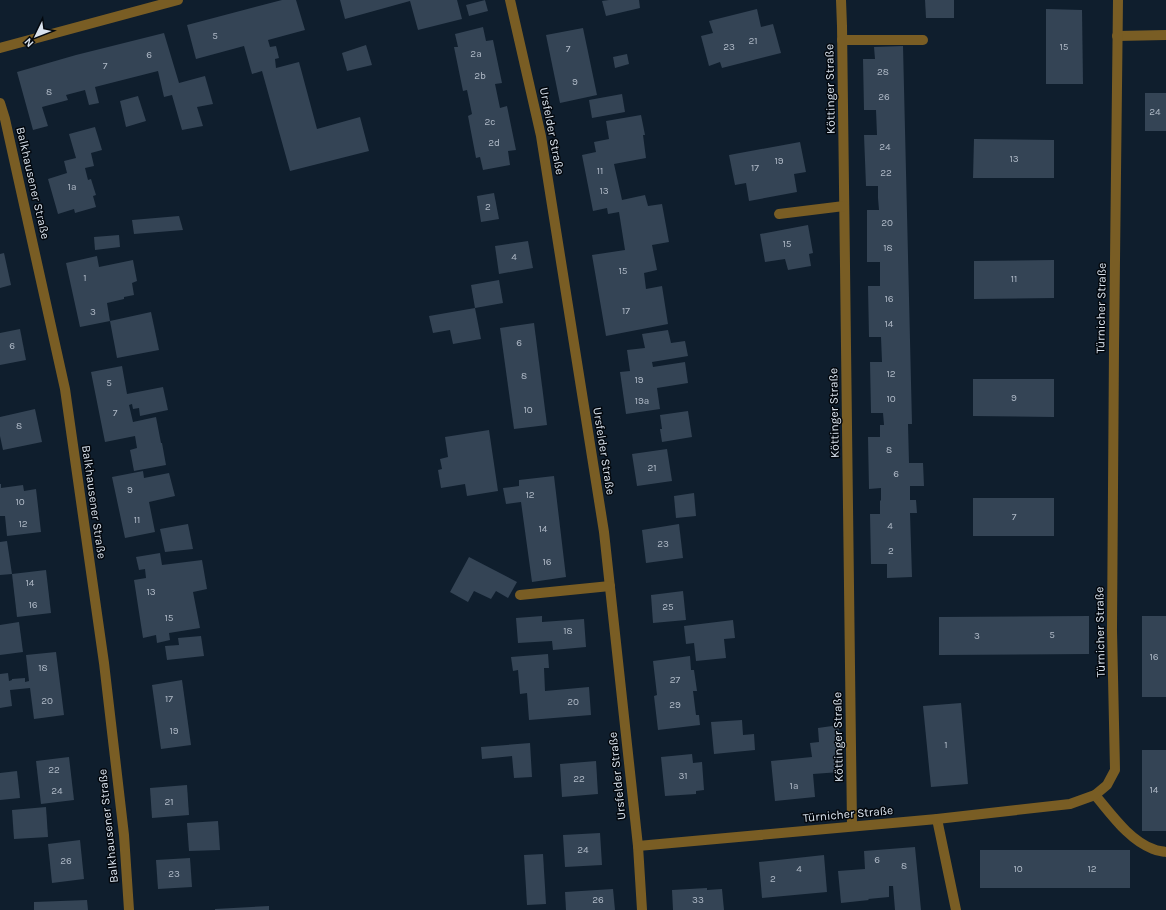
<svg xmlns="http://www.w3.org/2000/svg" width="1166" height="910" viewBox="0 0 1166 910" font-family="Karla,sans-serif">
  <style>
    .building { fill: #344455 }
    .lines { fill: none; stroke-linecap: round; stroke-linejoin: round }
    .minor { stroke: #795d24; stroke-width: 10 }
    .labels { text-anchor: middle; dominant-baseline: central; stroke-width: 3; stroke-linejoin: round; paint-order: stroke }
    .number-label { font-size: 10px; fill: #b0bac7 }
    .street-label { font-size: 12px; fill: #d9e2ed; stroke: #03080e }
  </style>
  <rect width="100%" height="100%" fill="#0f1e2d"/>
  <!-- building -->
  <g class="building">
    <polygon points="282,0 296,0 305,30 268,40 270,47 276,46 279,58 275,59 276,68 299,62 317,129 360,117 369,151 290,171 262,71 252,74 244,46 196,59 187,25"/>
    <polygon points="340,0 457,0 462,19 418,30 410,1 345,19"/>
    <polygon points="485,0 488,11 469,16 466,5"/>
    <polygon points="609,0 639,0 640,8 606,16 602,1"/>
    <polygon points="925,0 954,0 954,18 926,18"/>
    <polygon points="757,9 761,27 773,24 781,53 722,68 720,62 709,66 701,36 713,33 709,21"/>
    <polygon points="1046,9 1082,10 1083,84 1046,84"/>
    <polygon points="483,27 486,41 493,40 502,83 495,84 500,108 507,106 516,150 508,151 510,165 483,170 480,157 476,158 468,116 472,114 467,90 463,91 454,47 458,47 455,34"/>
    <polygon points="583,28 597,95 560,103 546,35"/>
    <polygon points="164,33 179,83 205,76 213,104 197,107 203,126 182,130 172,95 164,97 158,71 95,87 99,103 89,105 85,90 66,95 68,100 42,107 48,126 33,130 17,72 76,55"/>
    <polygon points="366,45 372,65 347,71 342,53"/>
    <polygon points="903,46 912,424 908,424 909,463 923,463 924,486 910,486 910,500 916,500 917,513 910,513 912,577 887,578 887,564 871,564 870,514 880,514 880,500 881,501 881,488 869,489 868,437 880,437 880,425 884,425 883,413 871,413 870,362 882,362 881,337 869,337 868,286 880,286 880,262 867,262 867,210 879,210 878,198 878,186 866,186 864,135 877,135 876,110 864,110 863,59 875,59 874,47"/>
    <polygon points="627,54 629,64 615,68 613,57"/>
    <rect x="1145" y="93" width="21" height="38"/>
    <polygon points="622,94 625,112 592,118 589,100"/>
    <polygon points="138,96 146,121 126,127 120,101"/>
    <polygon points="641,115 645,135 643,135 646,158 614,164 622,200 645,195 648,206 662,204 669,242 652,245 657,270 644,273 646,289 662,286 668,324 606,336 592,255 625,250 619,212 608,214 607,208 593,211 582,155 596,152 594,142 609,139 606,121"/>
    <polygon points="95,127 102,150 91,153 94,166 85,168 88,180 91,179 96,195 93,196 96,207 75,213 74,209 58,214 48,179 67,173 64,161 76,158 69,134"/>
    <polygon points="974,139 1054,140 1054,178 973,178"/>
    <polygon points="800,142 806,172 794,174 797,192 749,201 746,183 735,185 729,155"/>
    <polygon points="494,193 499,219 481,222 477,196"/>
    <polygon points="179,216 183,230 134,234 132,220"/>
    <polygon points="808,225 813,253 809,254 811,266 788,270 785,259 765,262 760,234"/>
    <polygon points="119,235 120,247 95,250 94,237"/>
    <polygon points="528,241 533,268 499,274 495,246"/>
    <polygon points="4,253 11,285 0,288 0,254"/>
    <polygon points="97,256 99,267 133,260 137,281 132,283 134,295 124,297 124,299 107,303 110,321 80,327 66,263"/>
    <polygon points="1054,260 1054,298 974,299 974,261"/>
    <polygon points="499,280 503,303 475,308 471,285"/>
    <polygon points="475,308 481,339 453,344 450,330 433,333 429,316"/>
    <polygon points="151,312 159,350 117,358 110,321"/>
    <polygon points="534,323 547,425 514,429 500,328"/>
    <polygon points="20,329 26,360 0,365 0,333"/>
    <polygon points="668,330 671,343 685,341 688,356 652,362 653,367 685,362 688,383 657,388 660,409 626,414 620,372 630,371 627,350 645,348 642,334"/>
    <polygon points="122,366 127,394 163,387 168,410 140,416 139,408 133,409 132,404 129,405 133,422 156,417 161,443 162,443 166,465 134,471 130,450 137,448 135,436 105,442 91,372"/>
    <polygon points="973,379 1054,379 1054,417 973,416"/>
    <polygon points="35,409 42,442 3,450 0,436 0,417"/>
    <polygon points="688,411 692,437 662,442 660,429 662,429 660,415"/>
    <polygon points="489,430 498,491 467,496 465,484 441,488 438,470 442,469 440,459 448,457 445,437"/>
    <polygon points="667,449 672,481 637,486 632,454"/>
    <polygon points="143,471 144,478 169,473 175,496 149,502 155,532 125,538 112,477"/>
    <polygon points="554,476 566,577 532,582 521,502 506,504 503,488 519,486 519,480"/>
    <polygon points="0,484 1,484 1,488 23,485 24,491 36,489 41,532 7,536 5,516 0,516"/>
    <polygon points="694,493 696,516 676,518 674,496"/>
    <rect x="973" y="498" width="81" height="38"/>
    <polygon points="188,524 193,549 165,552 160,529"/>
    <polygon points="679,524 683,558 646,563 642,530"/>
    <polygon points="7,541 12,574 0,575 0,542"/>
    <polygon points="160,553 162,565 202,560 207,589 193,592 200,628 169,633 170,640 157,643 156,635 143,638 134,580 146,578 145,569 139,570 136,557"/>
    <polygon points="469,557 517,582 508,598 496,591 491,599 474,591 468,602 450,592"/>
    <polygon points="46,570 51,613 17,617 12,574"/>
    <polygon points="683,591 686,620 653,623 651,595"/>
    <polygon points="542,616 542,622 584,619 586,647 553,650 552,641 518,643 516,618"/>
    <polygon points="1089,616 1089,654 939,655 939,617"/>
    <rect x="1142" y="616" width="24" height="81"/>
    <polygon points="733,620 735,638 724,639 726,658 696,661 694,643 686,644 684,626"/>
    <polygon points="19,622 23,652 0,655 0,625"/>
    <polygon points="201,636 204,656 167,660 165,646 179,645 178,638"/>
    <polygon points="56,652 64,715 34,719 30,688 10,690 12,706 0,708 0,674 8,673 9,681 12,680 12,679 25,678 25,682 29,681 26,655"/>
    <polygon points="548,654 549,668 544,668 545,691 589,687 591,715 529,720 527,693 520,694 518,670 513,671 511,657"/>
    <polygon points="690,656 691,670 694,670 697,691 693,691 696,715 699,715 700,725 658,730 654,696 657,695 653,661"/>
    <polygon points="182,680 191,745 161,749 152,685"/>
    <polygon points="961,703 968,784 931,787 923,706"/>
    <polygon points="742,720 743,735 754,734 755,750 714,754 711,722"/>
    <polygon points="839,725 840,772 813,774 815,797 775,801 771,761 812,757 810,743 819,742 818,728"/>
    <polygon points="530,743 532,777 514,778 512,756 482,759 481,747"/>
    <rect x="1142" y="750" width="24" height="81"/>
    <polygon points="692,754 693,763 702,762 704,790 696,791 696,794 665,796 661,757"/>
    <polygon points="69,757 74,800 41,804 36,761"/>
    <polygon points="596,761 598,794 562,797 560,764"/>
    <polygon points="17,771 20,798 0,800 0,773"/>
    <polygon points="187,785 189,815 152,818 150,788"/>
    <polygon points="46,807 48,837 14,839 12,810"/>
    <polygon points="218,821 220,850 189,851 187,823"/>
    <polygon points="600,833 602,865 565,867 563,835"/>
    <polygon points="80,840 84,879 52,883 48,844"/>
    <polygon points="915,847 921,910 895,910 893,886 889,886 889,897 868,899 869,900 841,903 838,871 865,869 864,851"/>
    <rect x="980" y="850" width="150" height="38"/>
    <polygon points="543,854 546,904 527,905 524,855"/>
    <polygon points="824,855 827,892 762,898 759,862"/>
    <polygon points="190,858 192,887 158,889 156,860"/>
    <polygon points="707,888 707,890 722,889 724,910 673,910 672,890"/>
    <polygon points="613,889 615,910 566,910 565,892"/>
    <polygon points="87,900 88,910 34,910 34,902"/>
    <polygon points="269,906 269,910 215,910 215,909"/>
  </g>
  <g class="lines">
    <!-- minor -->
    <g class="minor">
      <polyline points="510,0 541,136 604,532 638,846 642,910"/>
      <polyline points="841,0 842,26 852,826"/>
      <polyline points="1117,36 1166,35"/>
      <polyline points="842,40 923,40"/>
      <polyline points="0,48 178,0"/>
      <polyline points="0,103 5,119 65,389 104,663 124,835 129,910"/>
      <polyline points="779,214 844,206"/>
      <polyline points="520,595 610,586"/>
      <path d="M1095 795C1112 815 1129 840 1153 849 1157 851 1162 851 1166 852"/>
      <polyline points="937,819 956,910"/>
      <polyline points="638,846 937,819 1070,804 1095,795 1107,785 1115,770 1112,630 1114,347 1118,0"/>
    </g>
  </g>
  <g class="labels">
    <!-- number labels -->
    <g class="number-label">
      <text x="215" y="36">5</text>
      <text x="753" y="41">21</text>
      <text x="729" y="47">23</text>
      <text x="1064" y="47">15</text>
      <text x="568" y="49">7</text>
      <text x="476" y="54">2a</text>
      <text x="149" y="55">6</text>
      <text x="105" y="66">7</text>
      <text x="883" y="72">28</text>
      <text x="480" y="76">2b</text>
      <text x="575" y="82">9</text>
      <text x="49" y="92">8</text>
      <text x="884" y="97">26</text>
      <text x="1155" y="112">24</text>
      <text x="490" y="122">2c</text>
      <text x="494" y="143">2d</text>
      <text x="885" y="147">24</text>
      <text x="1014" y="159">13</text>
      <text x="779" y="161">19</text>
      <text x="755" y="168">17</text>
      <text x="600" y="171">11</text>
      <text x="886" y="173">22</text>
      <text x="72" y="187">1a</text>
      <text x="604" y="191">13</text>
      <text x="488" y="207">2</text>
      <text x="887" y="223">20</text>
      <text x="787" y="244">15</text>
      <text x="888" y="248">18</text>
      <text x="514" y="257">4</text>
      <text x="623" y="271">15</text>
      <text x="85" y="278">1</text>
      <text x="1014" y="279">11</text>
      <text x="889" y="299">16</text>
      <text x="626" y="311">17</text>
      <text x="93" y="312">3</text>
      <text x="889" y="324">14</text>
      <text x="519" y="343">6</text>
      <text x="12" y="346">6</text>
      <text x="891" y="374">12</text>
      <text x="524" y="376">8</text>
      <text x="639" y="380">19</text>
      <text x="109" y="383">5</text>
      <text x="1014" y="398">9</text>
      <text x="891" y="399">10</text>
      <text x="642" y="401">19a</text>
      <text x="528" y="410">10</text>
      <text x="115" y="413">7</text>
      <text x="19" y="426">8</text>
      <text x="889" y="450">8</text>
      <text x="652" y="468">21</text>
      <text x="896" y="474">6</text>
      <text x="130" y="490">9</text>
      <text x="530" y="495">12</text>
      <text x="20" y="502">10</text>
      <text x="1014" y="517">7</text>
      <text x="137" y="520">11</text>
      <text x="23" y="524">12</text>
      <text x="890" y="526">4</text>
      <text x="543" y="529">14</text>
      <text x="663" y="544">23</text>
      <text x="891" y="551">2</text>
      <text x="547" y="562">16</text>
      <text x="30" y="583">14</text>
      <text x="151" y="592">13</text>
      <text x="33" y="605">16</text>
      <text x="668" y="607">25</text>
      <text x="169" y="618">15</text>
      <text x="568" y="631">18</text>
      <text x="1052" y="635">5</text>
      <text x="977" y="636">3</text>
      <text x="1154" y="657">16</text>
      <text x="43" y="668">18</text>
      <text x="675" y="680">27</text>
      <text x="169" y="699">17</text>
      <text x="47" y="701">20</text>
      <text x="573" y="702">20</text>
      <text x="675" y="705">29</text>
      <text x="174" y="731">19</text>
      <text x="946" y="745">1</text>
      <text x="54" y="770">22</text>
      <text x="683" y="776">31</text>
      <text x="579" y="779">22</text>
      <text x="794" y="786">1a</text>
      <text x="1154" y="790">14</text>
      <text x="57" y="791">24</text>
      <text x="169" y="802">21</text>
      <text x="583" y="850">24</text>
      <text x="877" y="860">6</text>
      <text x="66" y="861">26</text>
      <text x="904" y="866">8</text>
      <text x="799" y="869">4</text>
      <text x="1018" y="869">10</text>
      <text x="1092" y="869">12</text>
      <text x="174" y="874">23</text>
      <text x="773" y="879">2</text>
      <text x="598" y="900">26</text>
      <text x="698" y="900">33</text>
    </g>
    <!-- street labels -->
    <g class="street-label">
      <text transform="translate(830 89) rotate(-91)">Köttinger Straße</text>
      <text transform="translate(552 131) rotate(79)">Ursfelder Straße</text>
      <text transform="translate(33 183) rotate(77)">Balkhausener Straße</text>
      <text transform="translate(1101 308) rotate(-89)">Türnicher Straße</text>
      <text transform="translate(834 413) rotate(-91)">Köttinger Straße</text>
      <text transform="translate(604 451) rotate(81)">Ursfelder Straße</text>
      <text transform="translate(94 502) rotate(82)">Balkhausener Straße</text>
      <text transform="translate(1100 632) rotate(-91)">Türnicher Straße</text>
      <text transform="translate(838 737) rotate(-91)">Köttinger Straße</text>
      <text transform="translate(617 776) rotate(-96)">Ursfelder Straße</text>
      <text transform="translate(848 814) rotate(-5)">Türnicher Straße</text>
      <text transform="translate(108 826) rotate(-96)">Balkhausener Straße</text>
    </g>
  </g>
  <!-- north arrow -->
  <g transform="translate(36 36) rotate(227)" stroke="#03080e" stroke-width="3" paint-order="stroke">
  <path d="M0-3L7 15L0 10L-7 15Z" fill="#d9e2ed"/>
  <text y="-6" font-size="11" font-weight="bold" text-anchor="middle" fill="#d9e2ed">N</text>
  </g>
</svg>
